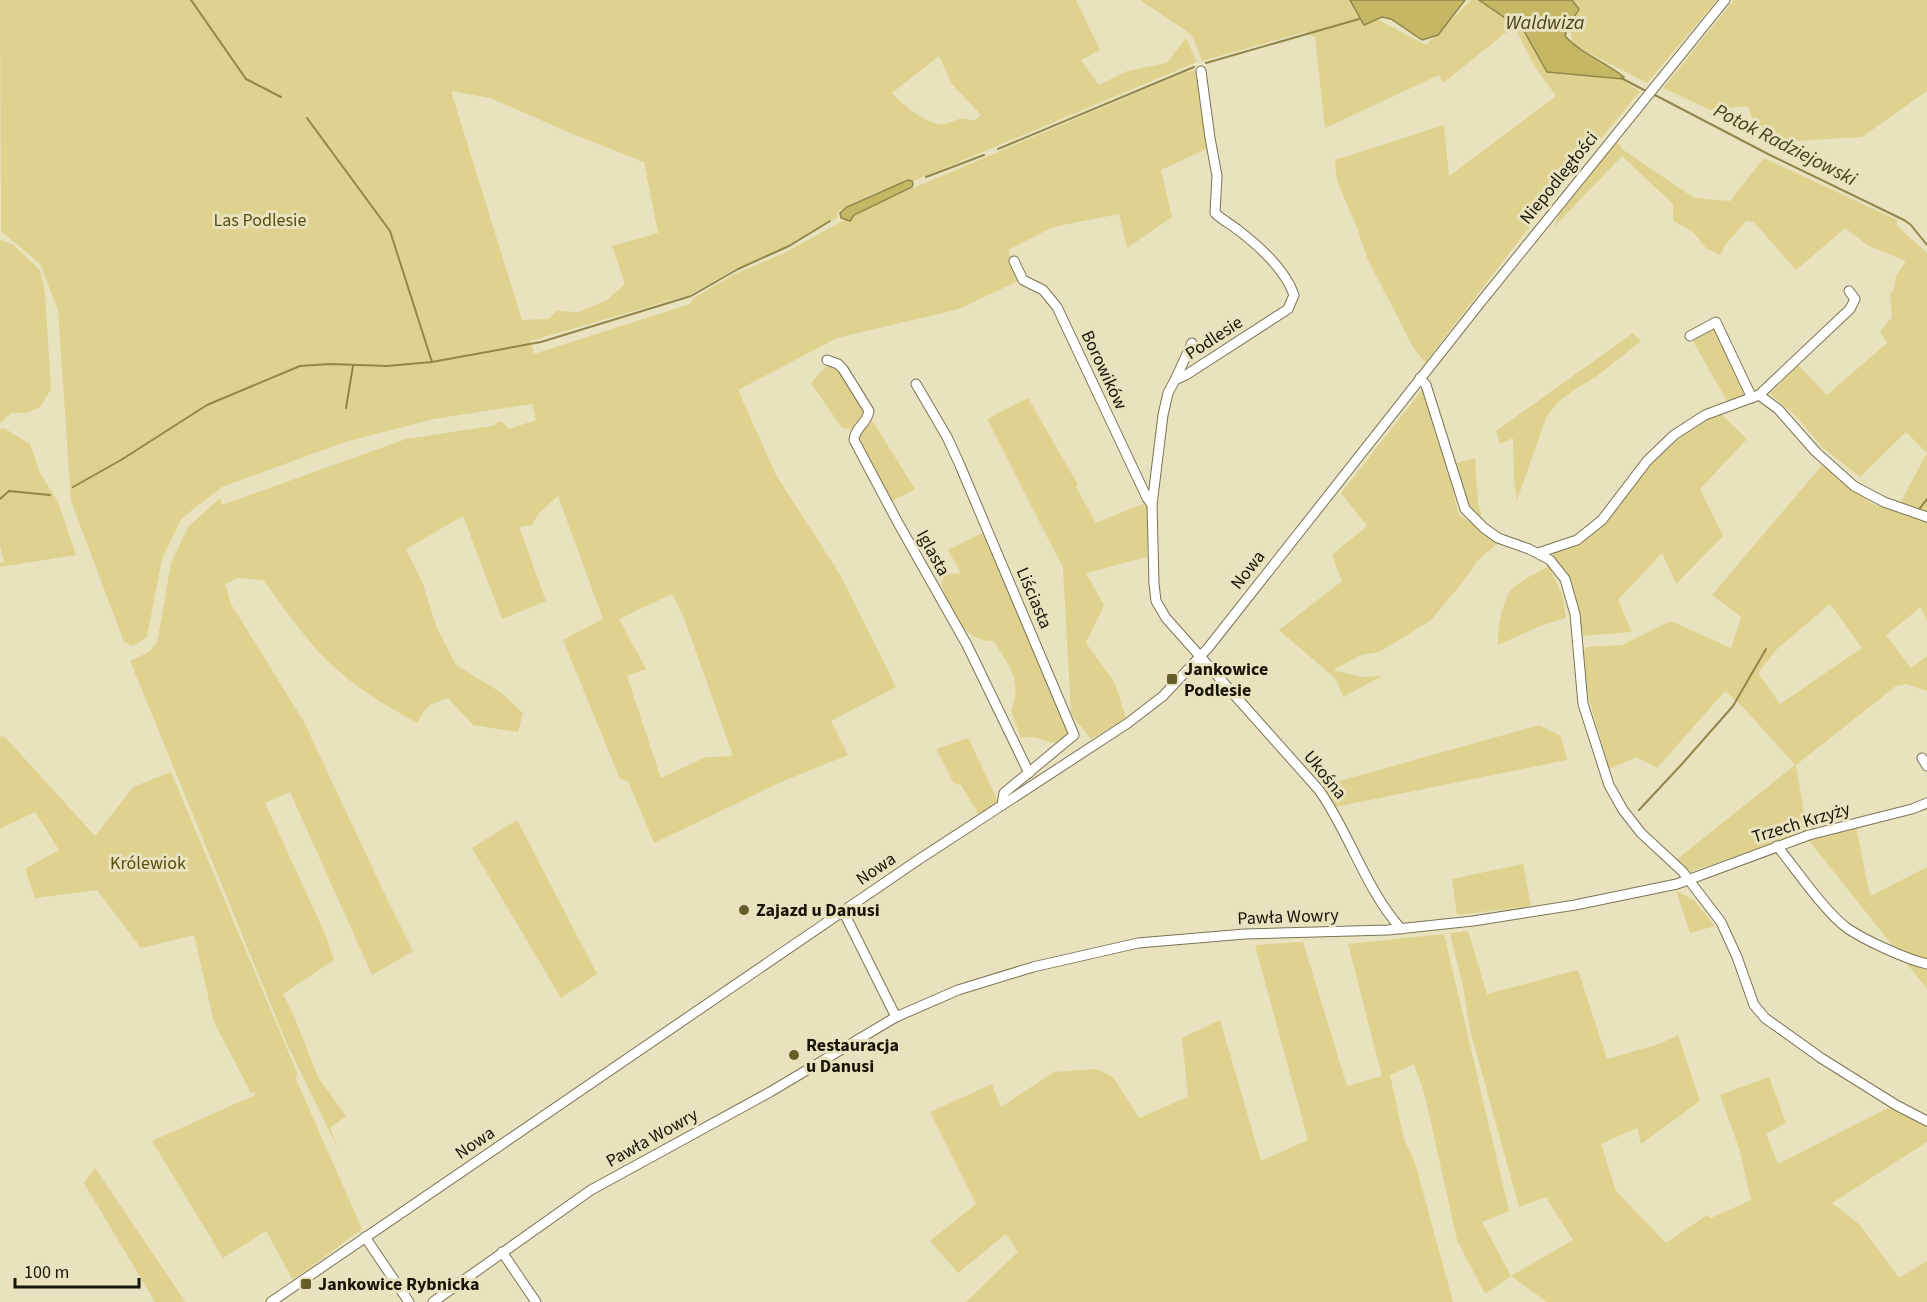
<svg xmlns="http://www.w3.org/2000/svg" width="1927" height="1302" viewBox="0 0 1927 1302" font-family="'Source Sans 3',sans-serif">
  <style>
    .green { fill: #dfd28f; fill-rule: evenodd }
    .water { fill: #c6b765; stroke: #928649; stroke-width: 1.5 }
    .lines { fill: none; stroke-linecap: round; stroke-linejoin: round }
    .stream { stroke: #928649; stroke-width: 2 }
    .minor-casing { stroke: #7b7555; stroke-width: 11 }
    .minor { stroke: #fff; stroke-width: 9 }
    .poi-dot { fill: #675d29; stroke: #e8e2bf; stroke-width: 2 }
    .labels { text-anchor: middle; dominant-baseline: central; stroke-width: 6; stroke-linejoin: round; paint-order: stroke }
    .street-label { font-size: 18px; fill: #181509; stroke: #e8e2bf }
    .park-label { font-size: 18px; fill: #5a4f0f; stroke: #e8e2bf }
    .poi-label { font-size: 18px; font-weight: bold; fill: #181509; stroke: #e8e2bf; text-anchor: start }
    .water-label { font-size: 20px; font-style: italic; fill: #48411d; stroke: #e8e2bf }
  </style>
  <rect width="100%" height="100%" fill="#e8e2bf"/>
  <!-- green -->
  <g class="green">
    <path d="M0 0H1076L1100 50 1081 60 1099 85 1127 71 1167 63 1186 38 1197 62 892 190C889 190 885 190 882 190 875 192 843 208 837 212L838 217 786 248 737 268 689 295 530 341 534 354 690 304 692 299 733 275 784 253 852 216 897 195 1181 74 1198 69 1213 174 1206 149 1161 170 1172 217 1127 248 1119 214 1053 227 1008 250 1018 281 959 309 837 338 738 390 776 475 841 576 896 687 831 721 848 755 781 782 654 843 628 781 620 779 563 640 603 619 558 496 539 513 532 525 519 527 546 601 502 619 463 516 406 549 423 584 436 626 456 665 500 692 523 713 518 732 473 725 448 698C431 704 424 706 418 723 379 703 339 677 311 643 294 623 279 601 263 580L238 578 225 584 231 604 304 722 387 899 413 951 372 975 290 792 265 803 326 936 334 960 283 994 294 1016 318 1077 346 1116 330 1128 337 1147 287 1044 130 661 149 652 157 643 171 563 188 527 220 498 222 505 406 439 492 426 501 421 509 429 536 420 532 404 434 419 345 442 222 487 182 518 162 559 147 637 133 646 124 642 71 501 58 310 40 264 1 231ZM939 56 952 84 981 115 974 121C956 115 959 122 943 124 928 126 901 103 892 93ZM451 91 490 98 575 135 644 162 658 233 612 246 625 284 607 300 579 312 556 311 549 319 522 320ZM672 594 684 618 733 756 706 757 661 778 627 676 646 669 619 619Z"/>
    <polygon points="1140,0 1350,0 1356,13 1359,10 1426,45 1471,0 1479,0 1526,24 1559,74 1617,77 1640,91 1533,222 1425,363 1413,347 1367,258 1357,228 1337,181 1335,160 1444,125 1449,176 1556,96 1535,67 1514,26 1443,83 1439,75 1325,128 1315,37 1305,32 1202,61 1192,35"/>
    <polygon points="1568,0 1717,0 1647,83 1572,44"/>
    <polygon points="1734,0 1927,0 1927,91 1862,137 1778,142 1756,129 1748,106 1711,110 1663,88"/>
    <polygon points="1616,140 1622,149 1694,198 1730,201 1764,158 1897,220 1897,226 1927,253 1927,453 1906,432 1860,477 1822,447 1797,417 1770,394 1798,365 1827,395 1887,343 1880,332 1892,317 1890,294 1894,289 1896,276 1906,261 1869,246 1845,228 1796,270 1754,222 1746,221 1725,245 1720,255 1706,248 1693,232 1673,221 1673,204 1622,156 1554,227 1562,207"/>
    <polygon points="0,240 12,244 40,270 45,293 51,389 40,407 27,413 11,413 0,423"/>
    <polygon points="1713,326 1745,392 1743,397 1727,401 1690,336"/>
    <polygon points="1633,333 1641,341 1597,376 1574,390 1558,402 1546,418 1517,500 1514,479 1513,438 1500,444 1496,431"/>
    <polygon points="833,365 839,370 864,412 861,422 851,429 842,428 811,383 825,367"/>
    <polygon points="1422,390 1445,459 1459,515 1487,533 1497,544 1478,560 1462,583 1430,621 1379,652 1361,655 1333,670 1362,677 1382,676 1343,697 1335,678 1279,630 1342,581 1332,555 1367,526 1341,493"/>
    <polygon points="1028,398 1078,485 1076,487 1096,523 1142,504 1148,508 1147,557 1086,573 1104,605 1086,643 1115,683 1126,718 1091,739 1071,714 1063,568 987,419"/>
    <polygon points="1719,412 1747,439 1700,489 1723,536 1676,584 1662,553 1618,600 1632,632 1582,636 1568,578 1554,560 1553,553 1578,543 1652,462 1676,441 1706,418"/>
    <polygon points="871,419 915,489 892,501 857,441 858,432"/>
    <polygon points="4,428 30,444 40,473 58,502 76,555 0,567 0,563 4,562 0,546 0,429"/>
    <polygon points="1927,453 1927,515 1899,505"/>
    <polygon points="1475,458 1478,503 1481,513 1480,520 1467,501 1454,464"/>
    <path d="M1823 464 1841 481 1873 504 1924 520 1927 523V621L1921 607 1886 635 1911 668 1927 656V691L1906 684 1896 686 1796 765 1807 832 1690 872 1676 860 1795 765 1743 707 1725 691 1657 768 1637 757 1609 769 1585 685 1582 652 1587 647 1622 645 1671 621 1731 648 1741 617 1712 595ZM1830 604 1862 648 1780 704 1758 673 1777 649Z"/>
    <path d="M984 532 1069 734 1058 744C1045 742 1034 734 1021 738L1011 711C1023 681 1009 666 994 641 963 643 950 608 941 584L945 575 961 573 948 550Z"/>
    <path d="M1549 566 1563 597 1566 618 1540 626 1498 645C1497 631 1502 601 1512 589 1521 580 1537 573 1549 566Z"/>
    <polygon points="1539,725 1561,736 1567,760 1335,807 1322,786"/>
    <polygon points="0,736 5,737 95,836 133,787 171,772 298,1075 295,1077 362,1229 293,1280 266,1231 223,1258 152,1141 255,1095 255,1092 251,1093 214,1022 194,935 141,948 97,890 35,898 25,869 59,850 35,812 0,829"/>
    <polygon points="968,738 998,801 979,815 961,785 954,783 936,749"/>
    <polygon points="517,820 597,974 561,998 472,848"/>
    <polygon points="1856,827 1870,896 1927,867 1927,989 1807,838"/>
    <polygon points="1523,864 1531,906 1457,915 1452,879"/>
    <polygon points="1676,891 1694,900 1715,926 1690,933"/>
    <polygon points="1468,931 1487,994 1578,970 1607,1059 1659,1044 1678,1035 1700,1101 1641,1144 1637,1128 1601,1144 1616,1191 1666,1243 1707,1215 1711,1218 1751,1200 1739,1148 1720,1095 1769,1077 1786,1123 1766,1134 1778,1164 1890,1107 1927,1127 1927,1142 1832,1203 1860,1225 1899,1278 1927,1261 1927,1302 1547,1302 1511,1276 1485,1294 1457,1240 1425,1096 1414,1064 1390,1075 1404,1139 1415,1163 1453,1302 966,1302 1018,1252 1006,1234 958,1273 930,1241 976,1204 930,1112 992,1084 1001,1107 1054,1072 1096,1069 1113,1077 1139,1118 1188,1097 1182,1038 1220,1020 1261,1161 1308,1140 1255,945 1303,942 1347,1086 1382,1076 1348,944 1444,934 1509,1211 1482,1222 1511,1276 1573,1240 1546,1197 1519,1207 1470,1030 1463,987 1450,933"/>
    <polygon points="95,1168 176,1288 185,1302 155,1302 84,1183"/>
  </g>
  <!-- water -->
  <g class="water">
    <polygon points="1350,0 1465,0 1438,35 1422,40 1391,19 1382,17 1364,25"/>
    <path d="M1479 0H1572L1579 9C1574 18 1567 26 1565 36 1580 53 1605 62 1624 77L1623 79 1547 72 1519 22H1511Z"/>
    <polygon points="908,180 912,181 913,184 912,187 854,215 850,221 841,218 840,213 847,207"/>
  </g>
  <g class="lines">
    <!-- stream -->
    <g class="stream">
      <polyline points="191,0 246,79 281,97"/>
      <polyline points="1206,63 1359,19"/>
      <polyline points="1621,78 1648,92"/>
      <polyline points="1653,94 1768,154 1904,220 1911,225 1927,245"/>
      <polyline points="307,118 390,231 432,362 541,342 691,296 738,269 789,246 830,221"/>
      <polyline points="998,149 1194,67"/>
      <polyline points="926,177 984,155"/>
      <polyline points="346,408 353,366"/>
      <polyline points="73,487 121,460 207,405 300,366 330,364 387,366 432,362"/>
      <polyline points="0,499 9,491 50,495"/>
      <polyline points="1917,512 1927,499"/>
      <polyline points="1639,810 1682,764 1733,706 1766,649"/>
    </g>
    <!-- minor casing -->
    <g class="minor-casing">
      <g id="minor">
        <path d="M1201 71 1210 138 1217 176 1215 213C1222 220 1231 224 1238 230 1259 246 1285 269 1294 295L1288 309 1186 375 1175 380 1168 393 1163 415 1152 505 1154 584 1156 601 1166 618 1319 790C1350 834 1365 888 1401 929"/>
        <polyline points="1014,261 1023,280 1043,290 1057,307 1147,498 1152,505"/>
        <polyline points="1690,336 1716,322 1752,398"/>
        <path d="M827 360 838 364 843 369 869 411C867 424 855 427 854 440L897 521 967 645 1029 773"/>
        <polyline points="1420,378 1426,385 1465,509 1484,528 1498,538 1529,549 1550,560 1565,579 1575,614 1583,704 1609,785 1623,810 1641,833 1682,871 1721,922 1737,957 1754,1005 1765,1018 1821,1058 1896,1105 1927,1121"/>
        <polyline points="1175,380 1192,343"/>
        <polyline points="916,384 947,437 959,463 1074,735 1004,793 1002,805"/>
        <polyline points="1759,395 1850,309 1855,299 1849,291"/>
        <polyline points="1538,553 1577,540 1602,520 1647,461 1674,435 1705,415 1759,395 1778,409 1816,452 1854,486 1884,502 1927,517"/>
        <polyline points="1922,758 1927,766"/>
        <path d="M1777 846C1796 869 1824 911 1847 928 1864 940 1906 959 1927 964"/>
        <polyline points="843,911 896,1017"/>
        <polyline points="365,1237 409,1302"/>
        <polyline points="502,1252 536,1302"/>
        <polyline points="271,1302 918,860 1128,723 1163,696 1208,648 1480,303 1725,0"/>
        <polyline points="433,1302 591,1190 770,1092 896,1017 958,990 1033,967 1138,943 1245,934 1388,930 1473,921 1575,905 1677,884 1809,835 1912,809 1927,803"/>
      </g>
    </g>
    <!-- minor -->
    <use href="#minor" class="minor"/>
  </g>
  <!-- markers -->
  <g class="poi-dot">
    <rect x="1166" y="673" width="12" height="12" rx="3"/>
    <circle cx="744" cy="910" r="6"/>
    <circle cx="794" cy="1055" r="6"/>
    <rect x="300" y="1278" width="12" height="12" rx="3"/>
  </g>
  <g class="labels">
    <!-- street labels -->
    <g class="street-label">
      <text transform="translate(1559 178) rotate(-51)">Niepodległości</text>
      <text transform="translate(1214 338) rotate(-33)">Podlesie</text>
      <text transform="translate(1104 370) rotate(65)">Borowików</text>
      <text transform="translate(933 553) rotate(61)">Iglasta</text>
      <text transform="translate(1248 570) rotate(-52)">Nowa</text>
      <text transform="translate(1034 598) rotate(67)">Liściasta</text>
      <text transform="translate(1325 775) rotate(51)">Ukośna</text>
      <text transform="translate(1801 823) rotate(-17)">Trzech Krzyży</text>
      <text transform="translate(876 869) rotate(-34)">Nowa</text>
      <text transform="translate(1288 917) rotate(-2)">Pawła Wowry</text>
      <text transform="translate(652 1138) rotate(-29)">Pawła Wowry</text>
      <text transform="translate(475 1143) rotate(-34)">Nowa</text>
    </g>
    <!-- park labels -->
    <g class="park-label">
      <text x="260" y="220">Las Podlesie</text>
      <text x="148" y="863">Królewiok</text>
    </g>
    <!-- poi labels -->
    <g class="poi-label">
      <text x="1184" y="669">Jankowice<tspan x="1184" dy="21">Podlesie</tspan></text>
      <text x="756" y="910">Zajazd u Danusi</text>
      <text x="806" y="1045">Restauracja<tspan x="806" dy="21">u Danusi</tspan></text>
      <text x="318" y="1284">Jankowice Rybnicka</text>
    </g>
    <!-- water labels -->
    <g class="water-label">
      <text x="1545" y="23">Waldwiza</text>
      <text transform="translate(1785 145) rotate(27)">Potok Radziejowski</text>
    </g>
  </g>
  <!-- scale -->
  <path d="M15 1278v9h124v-9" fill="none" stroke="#181509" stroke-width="3"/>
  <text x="24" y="1278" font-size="18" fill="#181509" stroke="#e8e2bf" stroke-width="4.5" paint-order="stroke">100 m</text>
</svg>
